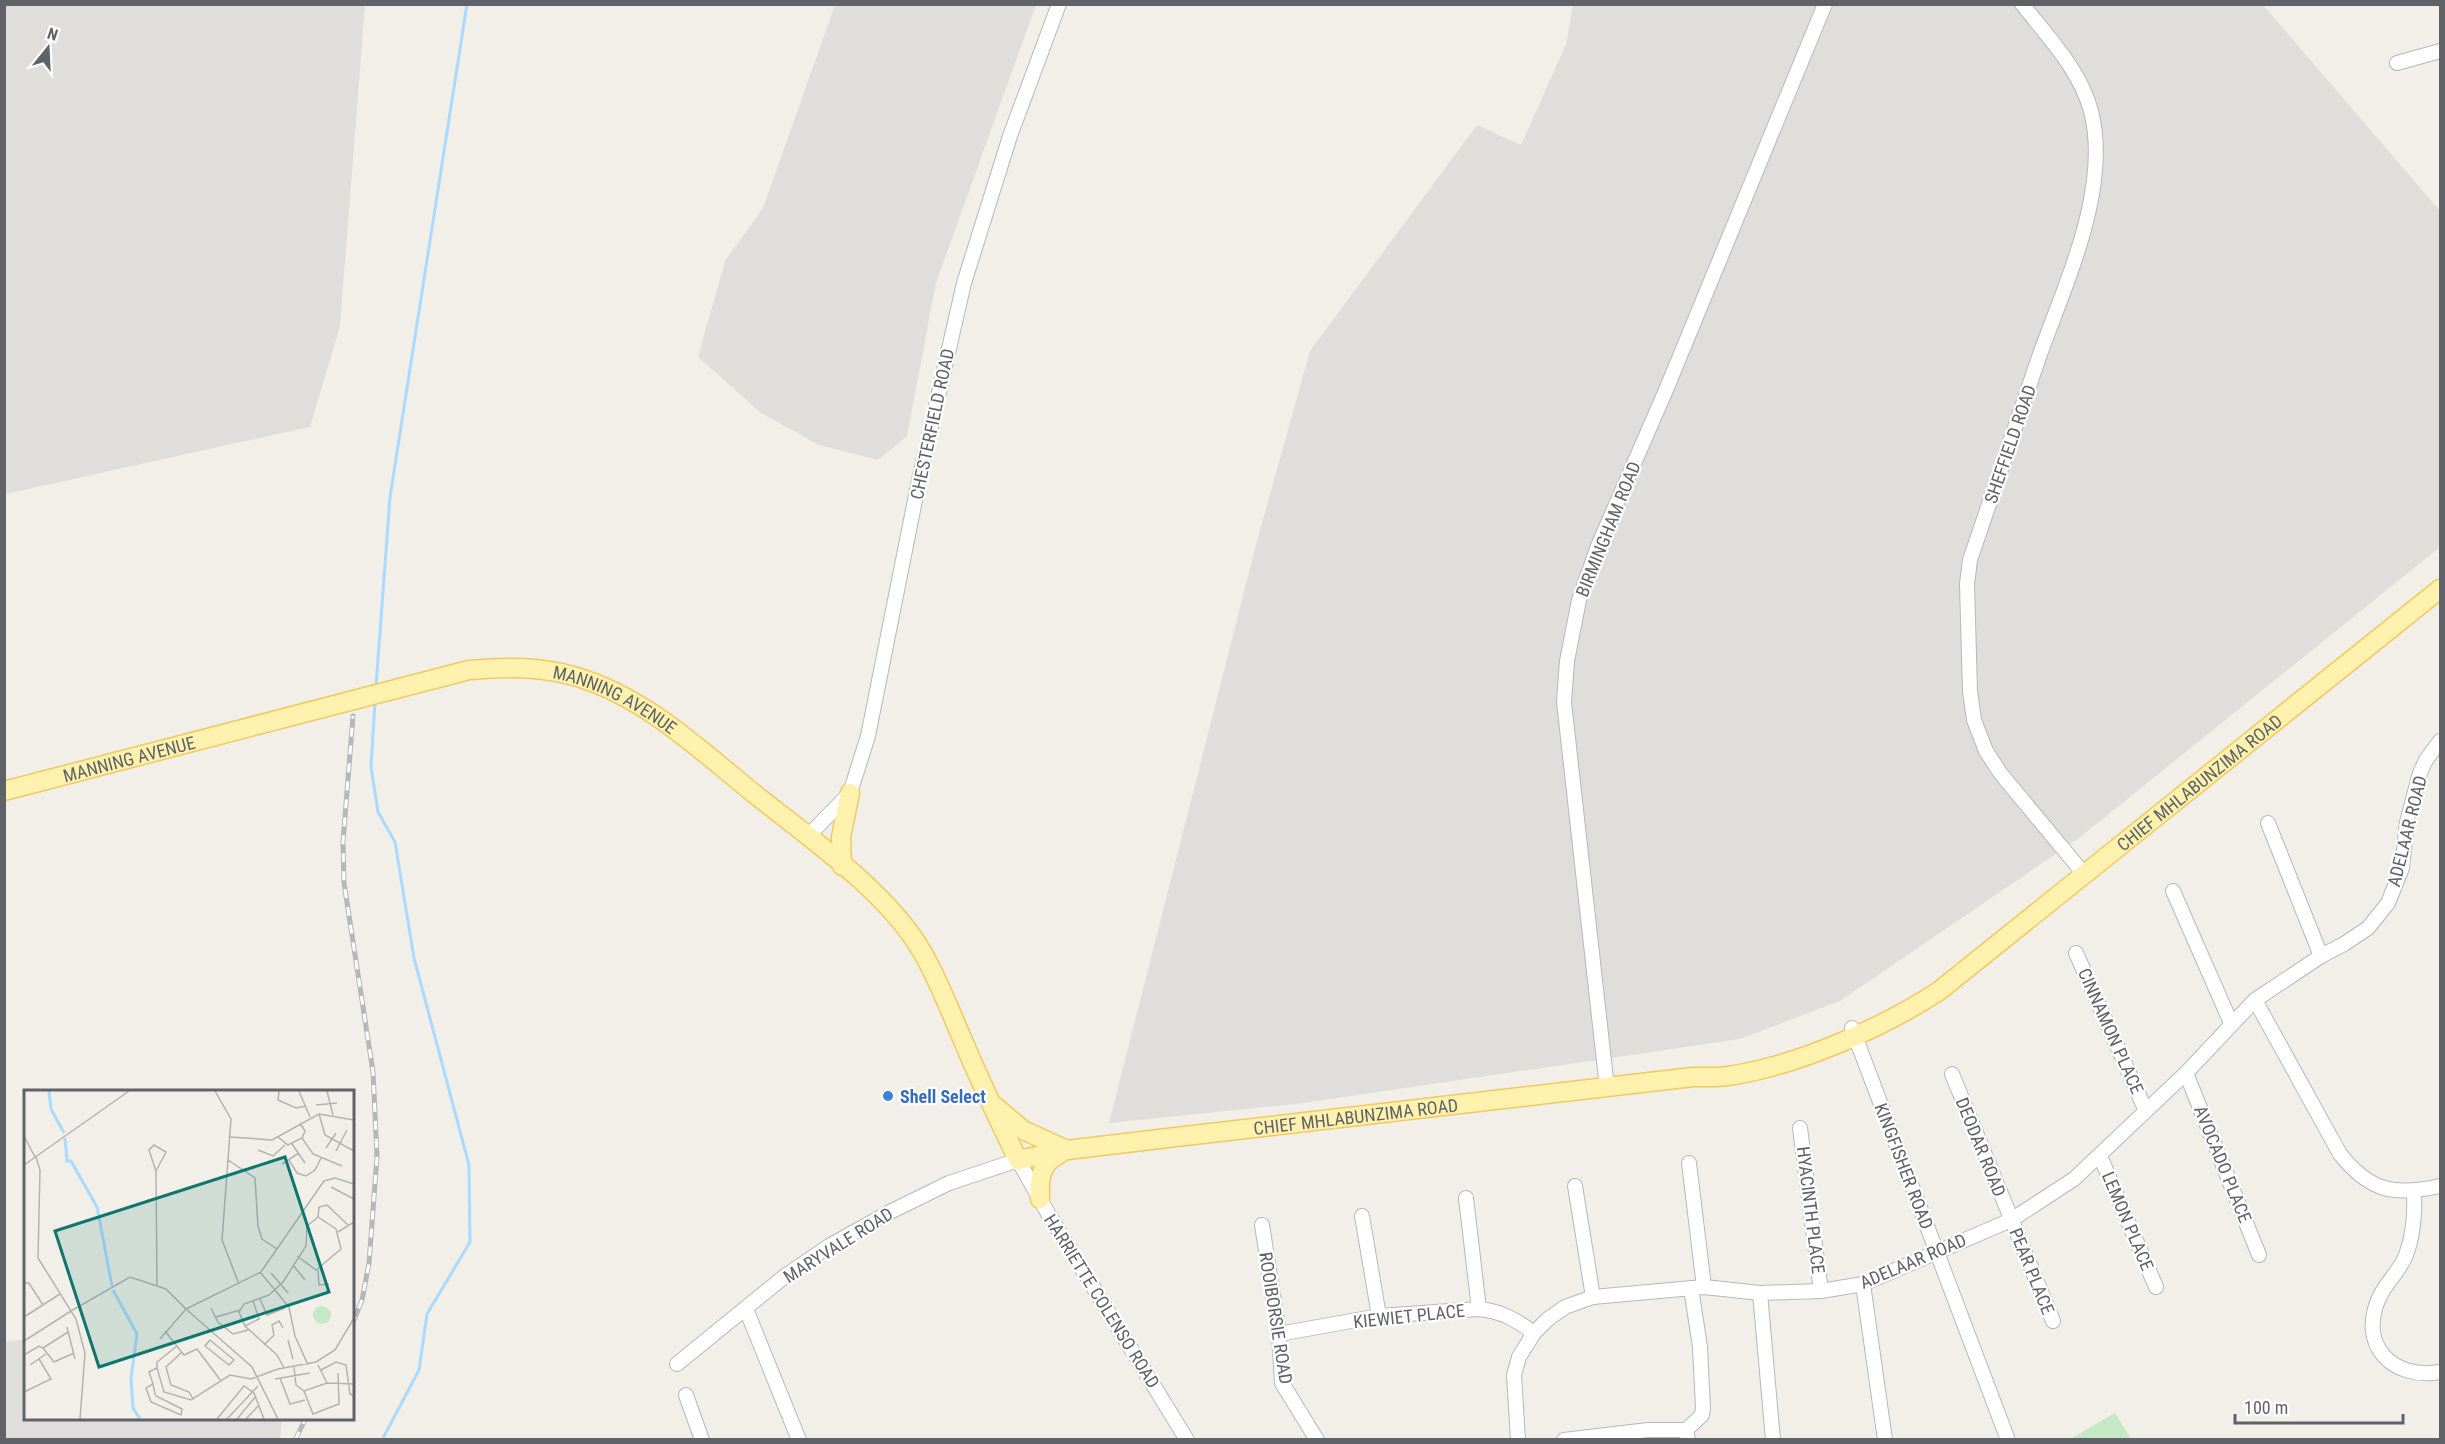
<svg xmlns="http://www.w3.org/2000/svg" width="2445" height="1444" viewBox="0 0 2445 1444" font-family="'Roboto Condensed',sans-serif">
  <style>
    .industrial { fill: #e0deda }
    .green { fill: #c5e8c5 }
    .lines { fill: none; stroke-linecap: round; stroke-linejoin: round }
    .stream { stroke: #aadaff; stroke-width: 3 }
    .minor-casing { stroke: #b5b8bc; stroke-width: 16 }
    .major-casing { stroke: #f2c960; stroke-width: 21 }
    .minor { stroke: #fff; stroke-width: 14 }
    .major { stroke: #fff2af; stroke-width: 18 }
    .rail-casing { stroke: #b6b7b8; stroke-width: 5 }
    .rail { stroke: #fff; stroke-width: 3; stroke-dasharray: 9; stroke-linecap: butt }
    .shop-dot { fill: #3f7fe0; stroke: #fff; stroke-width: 2 }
    .labels { text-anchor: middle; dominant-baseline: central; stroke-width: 4.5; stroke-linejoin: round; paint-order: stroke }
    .street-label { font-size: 18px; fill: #5f6368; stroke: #fff }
    .shop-label { font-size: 18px; font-weight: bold; fill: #366cbe; stroke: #fff; text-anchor: start }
    .inset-river { fill: none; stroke: #aadaff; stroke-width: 3 }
    .inset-road { fill: none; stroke: #b3b3b1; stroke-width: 1.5 }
    .view { fill: #0f766e; fill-opacity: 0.15; stroke: #0f766e; stroke-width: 3 }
    .inset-edge { fill: none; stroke: #5f6368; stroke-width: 3 }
  </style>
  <rect width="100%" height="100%" fill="#f1efe8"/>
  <!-- industrial -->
  <g class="industrial">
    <polygon points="4,5 365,5 340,326 310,427 5,494"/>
    <polygon points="835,5 1036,5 936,283 907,436 878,460 819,445 761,413 698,357 725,261 763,208"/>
    <polygon points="1573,5 2263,5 2440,211 2440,547 2079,838 1840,1001 1740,1039 1303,1103 1109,1123 1257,541 1310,351 1477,125 1521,145 1566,44"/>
    <polygon points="25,1339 26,1418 282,1419 280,1439 5,1439 5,1342"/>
  </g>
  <!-- green -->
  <polygon class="green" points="2115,1413 2131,1439 2070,1439"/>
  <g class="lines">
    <!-- stream -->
    <g class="stream">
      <polyline points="376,686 390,497 467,4"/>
      <polyline points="375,702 371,767 378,812 395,842 414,958 469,1165 470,1242 427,1314 419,1370 382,1440"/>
    </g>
    <!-- minor casing -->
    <g class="minor-casing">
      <g id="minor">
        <path d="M2022 4C2048 37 2080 70 2091 111 2111 189 2065 284 2039 357 2016 425 1993 493 1970 560L1967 584 1970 691 1974 720 1986 751 2001 774 2084 874"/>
        <polyline points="2397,63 2440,51"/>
        <polyline points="2268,823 2321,956"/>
        <polyline points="808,836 850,793 868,736 919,480 964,283 1010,136 1059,4"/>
        <polyline points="2173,891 2231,1023"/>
        <polyline points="2076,953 2145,1109"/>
        <path d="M2255 1000 2340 1154C2370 1192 2395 1196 2440 1186"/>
        <polyline points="1852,1028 2008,1440"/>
        <polyline points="2186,1073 2259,1255"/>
        <polyline points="1952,1074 2053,1321"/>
        <polyline points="1607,1088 1564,702 1567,661 1579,600 1598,546 1666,390 1825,4"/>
        <polyline points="1800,1128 1821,1291"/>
        <polyline points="2100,1156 2156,1287"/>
        <polyline points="1689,1163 1704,1287"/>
        <polyline points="1575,1186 1593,1297"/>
        <path d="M2414 1192C2415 1214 2414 1234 2406 1255 2400 1271 2386 1282 2379 1298 2358 1345 2392 1380 2440 1372"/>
        <polyline points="1466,1198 1479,1309"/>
        <polyline points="1362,1216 1379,1316"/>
        <polyline points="1262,1225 1279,1334 1282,1383 1317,1440"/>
        <polyline points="1863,1284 1885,1440"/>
        <polyline points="1760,1293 1773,1440"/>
        <polyline points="746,1309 799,1440"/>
        <path d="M1279 1334 1379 1316 1479 1309C1502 1311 1516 1320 1534 1333"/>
        <polyline points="677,1364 785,1276 829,1246 890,1212 949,1183 1018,1160 1049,1215 1187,1440"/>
        <polyline points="686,1395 702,1440"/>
        <polyline points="1518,1440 1514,1375 1519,1357 1534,1333 1548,1319 1565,1307 1593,1297 1704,1287 1760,1293 1821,1291 1863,1284 2011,1220 2074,1179 2186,1073 2255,1000 2321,956 2344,944 2368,928 2388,903 2402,868 2407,822 2420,773 2426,760 2440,741"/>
        <polyline points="1564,1440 1648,1430 1686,1430"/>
        <polyline points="1688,1440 1686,1430 1702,1415 1703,1408 1700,1347 1691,1288"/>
      </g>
    </g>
    <!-- major casing -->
    <g class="major-casing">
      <g id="major">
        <path id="s1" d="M4 791 469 670C506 667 541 666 577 677 647 698 701 751 757 796 810 838 887 892 921 950 939 980 951 1014 965 1045 981 1084 1000 1122 1018 1160L1067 1150 1176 1137 1693 1077C1707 1077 1721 1078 1734 1075 1801 1064 1882 1028 1939 991L2440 589"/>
        <polyline points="842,866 841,837 850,793"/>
        <polyline points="996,1107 1023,1130 1067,1150"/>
        <path d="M1040 1199C1039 1179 1040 1163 1060 1154"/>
      </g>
    </g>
    <!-- minor -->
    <use href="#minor" class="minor"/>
    <!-- major -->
    <use href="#major" class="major"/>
    <!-- rail casing -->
    <g class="rail-casing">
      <g id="rail">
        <polyline points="352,1325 362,1300 369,1263 377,1157 373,1072 344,883 343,842 353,716"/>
        <polyline points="295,1440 306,1418"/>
      </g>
    </g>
    <!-- rail -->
    <use href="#rail" class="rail"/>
  </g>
  <!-- markers -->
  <circle class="shop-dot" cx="888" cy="1096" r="6"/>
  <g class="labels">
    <!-- street labels -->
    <g class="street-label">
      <text transform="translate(932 424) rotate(-78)">CHESTERFIELD ROAD</text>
      <text transform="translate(2010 444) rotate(-71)">SHEFFIELD ROAD</text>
      <text transform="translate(1608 529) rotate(-68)">BIRMINGHAM ROAD</text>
      <text stroke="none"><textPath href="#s1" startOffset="633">MANNING AVENUE</textPath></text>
      <text stroke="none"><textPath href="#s1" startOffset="129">MANNING AVENUE</textPath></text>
      <text stroke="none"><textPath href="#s1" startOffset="2542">CHIEF MHLABUNZIMA ROAD</textPath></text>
      <text transform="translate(2407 831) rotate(-76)">ADELAAR ROAD</text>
      <text transform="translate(2111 1031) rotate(66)">CINNAMON PLACE</text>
      <text stroke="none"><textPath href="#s1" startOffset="1605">CHIEF MHLABUNZIMA ROAD</textPath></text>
      <text transform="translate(1981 1147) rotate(68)">DEODAR ROAD</text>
      <text transform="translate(2223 1164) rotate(68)">AVOCADO PLACE</text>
      <text transform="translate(1904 1166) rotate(69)">KINGFISHER ROAD</text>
      <text transform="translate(1811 1210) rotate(83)">HYACINTH PLACE</text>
      <text transform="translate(2128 1221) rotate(67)">LEMON PLACE</text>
      <text transform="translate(838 1245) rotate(-32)">MARYVALE ROAD</text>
      <text transform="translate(1913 1261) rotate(-23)">ADELAAR ROAD</text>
      <text transform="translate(2032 1271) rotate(68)">PEAR PLACE</text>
      <text transform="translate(1102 1301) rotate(58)">HARRIETTE COLENSO ROAD</text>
      <text transform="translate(1409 1316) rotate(-6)">KIEWIET PLACE</text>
      <text transform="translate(1276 1318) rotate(81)">ROOIBORSIE ROAD</text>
    </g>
    <!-- shop labels -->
    <g class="shop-label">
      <text x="900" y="1096">Shell Select</text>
    </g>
  </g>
  <!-- overview -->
  <g transform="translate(24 1090)">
    <rect width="330" height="330" fill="#f1efe8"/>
    <path d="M289 225a9 9 0 1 1 18 0a9 9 0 1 1-18 0Z" fill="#c5e8c5"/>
    <path class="inset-river" d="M25 1 27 19 40 43M41 48 43 71H47L73 117 88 196M89 200 113 244 107 288 109 318 116 329"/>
    <path class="inset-road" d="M191 1 207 29 198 150 215 194M255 1 254 10 272 18 282 16M275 1 286 27M303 1 309 25M292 15 313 13M295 24 301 45 330 61M0 46 11 67M206 47 248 50 295 24 330 30M254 47 264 55 278 48 281 41 276 33M278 48 289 64 318 76M268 54 281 73M302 58 312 43M234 60 249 66 261 55M312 61 323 40M12 67 16 80 14 168 52 229 61 263 56 329M204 70 231 88 234 136 238 149 253 159M265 70 273 83 282 86 291 80 297 68M258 74 275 63M0 75 105 1M132 81 142 62 130 55 125 60 132 81 133 195M307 97 330 109M294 127 295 117 303 115 324 135M314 142 330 132M273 166 292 180 317 159 312 139 294 127M269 175 281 190M294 180 295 195 305 194M236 182 265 217 271 246 284 275M247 183 264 203M0 193H5L19 215M236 209 243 225 261 218M187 218 194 232 209 244 224 240M47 221 106 187 142 199 162 219 237 182 300 91 311 88 330 94M0 227 36 204M192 227 216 220M221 236 235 229 229 211M43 237 51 269M141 241 160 265 173 259 197 291M44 242 19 258 30 272 50 263M136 249 162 219 228 277 254 329M186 250 210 270 205 275 181 256ZM264 250 269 269M0 251 47 221M240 255 250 245 248 235 255 231 259 238M153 256 133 272V278L140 302 167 310 206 285 227 289 254 279 292 272 311 260 330 228M158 262 142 277 147 295 165 302 169 309M0 265 15 256 19 258M6 275 22 264M294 275 303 293M270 277 272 295 280 301 303 293 330 294M260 278 253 265 221 236 215 222 220 214 245 205 259 192 282 156 283 136 294 127M297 280 312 272 322 275 326 304 330 306M256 288 266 314 281 310M251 289 286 283M129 294 122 298 127 312 157 325 158 319 132 306 131 304 129 294 125 282 133 278M280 301 289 324 315 314 314 283M0 302 27 289 15 269M193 329 220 296 230 303 240 329M203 329 234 296M213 329 232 306M222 329 235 315"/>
    <path class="view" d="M261 67 305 202 75 277 31 141Z"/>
    <rect width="330" height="330" class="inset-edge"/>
  </g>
  <!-- border -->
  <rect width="2445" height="1444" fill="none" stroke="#5f6368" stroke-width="12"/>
  <!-- north arrow -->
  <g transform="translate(48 48) rotate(18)" stroke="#ffffff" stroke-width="4.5" paint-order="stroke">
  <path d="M0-4.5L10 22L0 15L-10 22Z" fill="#5f6368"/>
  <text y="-9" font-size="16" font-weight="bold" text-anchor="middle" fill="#5f6368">N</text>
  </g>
  <!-- scale -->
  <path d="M2235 1414v9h168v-9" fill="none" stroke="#5f6368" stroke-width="3"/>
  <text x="2244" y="1414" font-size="18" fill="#5f6368" stroke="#ffffff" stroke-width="4.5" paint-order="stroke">100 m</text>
</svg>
